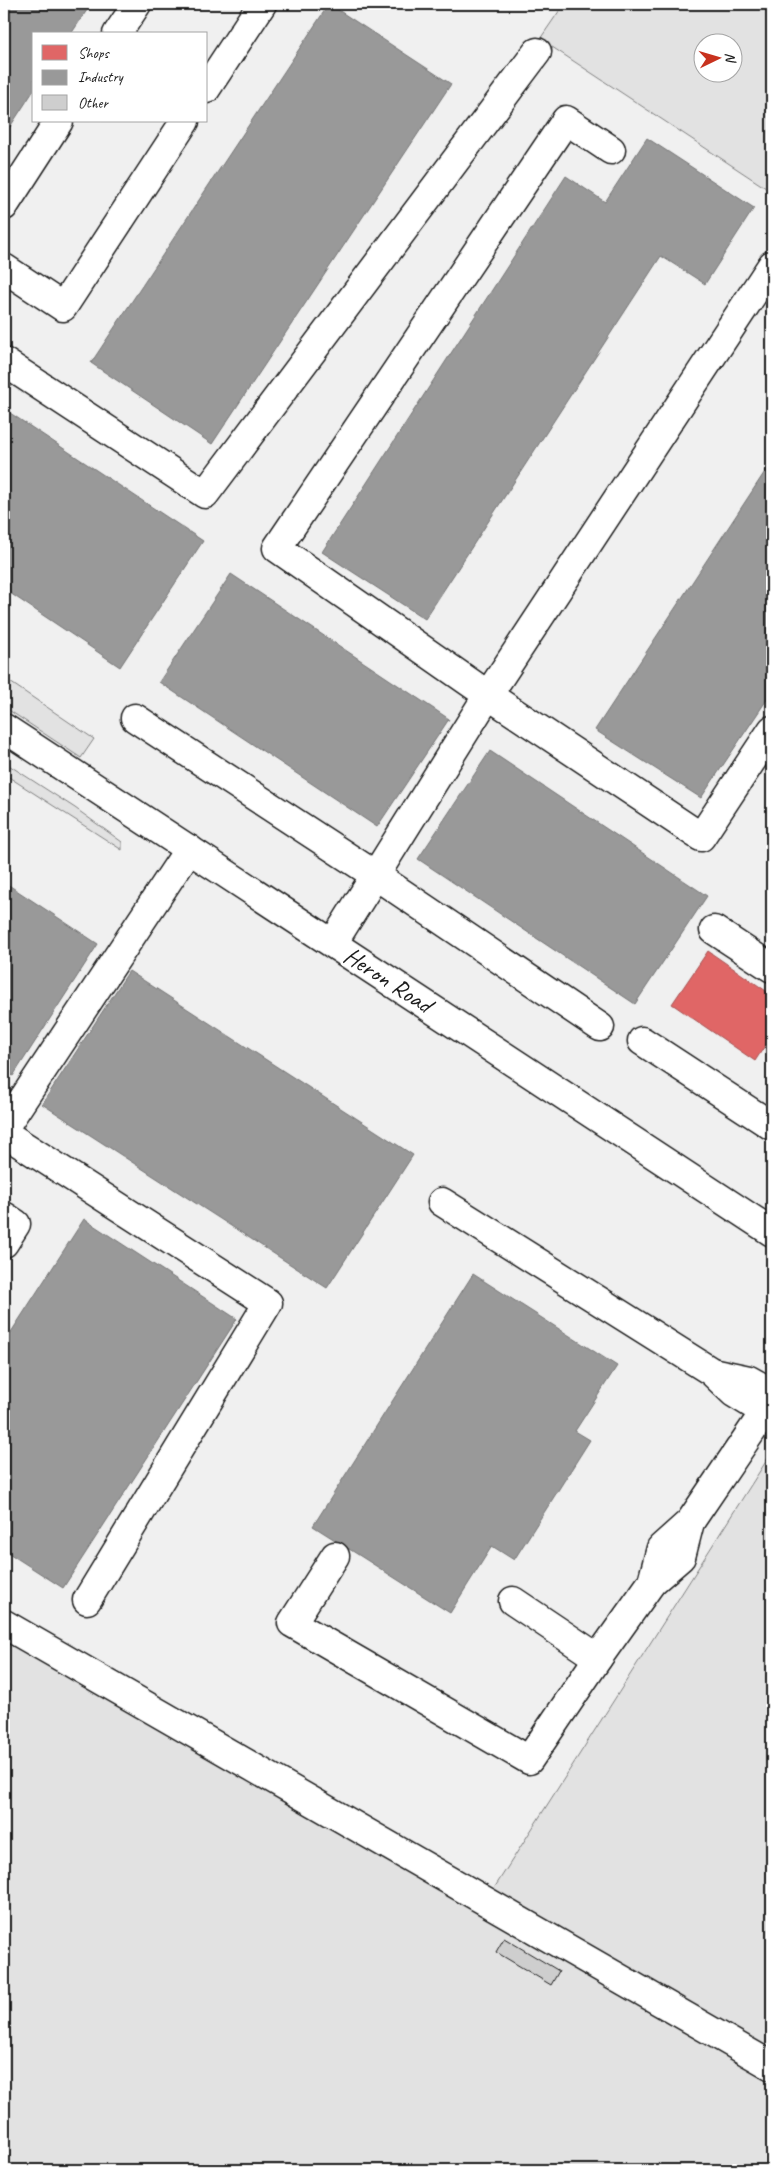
<svg xmlns="http://www.w3.org/2000/svg" width="776" height="2174" viewBox="0 0 776 2174" font-family="Caveat,sans-serif">
  <style>
    .built { fill: #f0f0f0; fill-rule: evenodd }
    .green { fill: #e2e2e2; stroke: #7f7f7f; fill-rule: evenodd }
    .shops { fill: #e06666; stroke: #a55050 }
    .industry { fill: #999; stroke: #747474 }
    .building { fill: #cecece; stroke: #1c1c1c }
    .lines { fill: none; stroke-linecap: round; stroke-linejoin: round }
    .minor-casing { stroke: #1c1c1c; stroke-width: 31 }
    .minor { stroke: #fff; stroke-width: 28 }
    .labels { text-anchor: middle; dominant-baseline: central; stroke-width: 5; stroke-linejoin: round; paint-order: stroke }
    .street-label { font-size: 25px; fill: #1c1c1c; stroke: #fff }
  </style>
  <rect width="100%" height="100%" fill="#fff"/>
  <filter id="ink" filterUnits="userSpaceOnUse"><feTurbulence type="fractalNoise" baseFrequency=".02" numOctaves="2"/><feDisplacementMap in="SourceGraphic" scale="10" xChannelSelector="R" yChannelSelector="G"/><feConvolveMatrix kernelMatrix="1 2 1 2 8 2 1 2 1" color-interpolation-filters="sRGB"/></filter>
  <g filter="url(#ink)">
    <!-- built -->
    <path class="built" d="M4 4H564L541 40 772 192V1452L494 1889 772 2048V2170H4ZM34 34H206V121H34Z"/>
    <!-- green -->
    <g class="green">
      <path d="M564 4H772V192L540 39ZM704 42H734V72H704Z"/>
      <polygon points="4,678 94,739 81,758 4,707"/>
      <polygon points="4,762 75,808 122,842 122,850 4,774"/>
      <polygon points="772,1452 772,2050 493,1890"/>
      <polygon points="4,1636 392,1864 564,1957 772,2076 772,2170 4,2170"/>
    </g>
    <!-- shops -->
    <polygon class="shops" points="708,951 772,995 772,1035 755,1061 672,1004"/>
    <!-- industry -->
    <g class="industry">
      <polygon points="4,4 91,4 71,34 34,34 34,90 4,136"/>
      <polygon points="329,4 451,84 212,444 91,363"/>
      <polygon points="647,138 754,208 705,284 661,256 425,619 322,552 566,176 605,202"/>
      <polygon points="4,409 203,541 120,667 4,589"/>
      <polygon points="772,461 772,692 701,798 595,730"/>
      <polygon points="231,574 449,719 377,827 159,682"/>
      <polygon points="490,751 707,896 635,1004 418,859"/>
      <polygon points="4,882 98,944 13,1076 4,1070"/>
      <polygon points="129,971 413,1155 327,1288 42,1104"/>
      <polygon points="84,1219 237,1319 63,1588 4,1550 4,1343"/>
      <polygon points="473,1274 617,1366 575,1431 590,1440 514,1560 492,1546 450,1613 313,1526"/>
    </g>
    <!-- building -->
    <polygon class="building" points="504,1938 559,1971 551,1985 496,1952"/>
    <g class="lines">
      <!-- minor casing -->
      <g class="minor-casing">
        <g id="minor">
          <polyline points="117,34 137,4"/>
          <polyline points="206,89 262,4"/>
          <polyline points="611,150 566,120 277,548 488,695 701,837 772,730"/>
          <polyline points="4,206 59,121"/>
          <polyline points="4,268 63,307 185,121"/>
          <polyline points="4,362 205,494 537,52"/>
          <polyline points="135,718 375,875 600,1027"/>
          <polyline points="4,728 772,1232"/>
          <polyline points="714,930 772,968"/>
          <polyline points="333,943 488,695 772,265"/>
          <polyline points="642,1041 772,1126"/>
          <polyline points="4,1128 189,849"/>
          <polyline points="4,1133 268,1303 87,1600"/>
          <polyline points="442,1202 712,1372 734,1393 765,1412"/>
          <polyline points="4,1216 16,1224 4,1243"/>
          <polyline points="716,1373 749,1380 772,1393"/>
          <polyline points="335,1556 292,1623 529,1760 598,1658"/>
          <polyline points="652,1582 661,1548 690,1522 772,1401"/>
          <polyline points="513,1601 598,1658 652,1582 681,1557 690,1522"/>
          <polyline points="4,1624 772,2066"/>
        </g>
      </g>
      <!-- minor -->
      <use href="#minor" class="minor"/>
    </g>
  </g>
  <g class="labels">
    <!-- street labels -->
    <g class="street-label">
      <text transform="translate(388 980) rotate(33)">Heron Road</text>
    </g>
  </g>
  <!-- margin -->
  <rect width="776" height="2174" fill="none" stroke="#fff" stroke-width="20"/>
  <rect x="10" y="10" width="756" height="2154" fill="none" stroke="#1c1c1c" stroke-width="2" filter="url(#ink)"/>
  <!-- legend -->
  <rect x="32" y="32" width="175" height="90" fill="#ffffff" stroke="#a4a4a4"/>
  <rect x="42" y="45" width="25" height="15" fill="#e06666" stroke="#a4a4a4"/>
  <text x="78" y="58" font-size="15" fill="#1c1c1c">Shops</text>
  <rect x="42" y="70" width="25" height="15" fill="#999999" stroke="#a4a4a4"/>
  <text x="78" y="82" font-size="15" fill="#1c1c1c">Industry</text>
  <rect x="42" y="95" width="25" height="15" fill="#cecece" stroke="#a4a4a4"/>
  <text x="78" y="108" font-size="15" fill="#1c1c1c">Other</text>
  <!-- north arrow -->
  <g transform="translate(718 58) rotate(85)"><circle r="24" fill="#ffffff" stroke="#a4a4a4"/>
  <path d="M0-4L9 19L0 12L-9 19Z" fill="#c8321e"/>
  <text y="-8" font-size="14" font-weight="bold" text-anchor="middle" fill="#1c1c1c">N</text>
  </g>
</svg>
